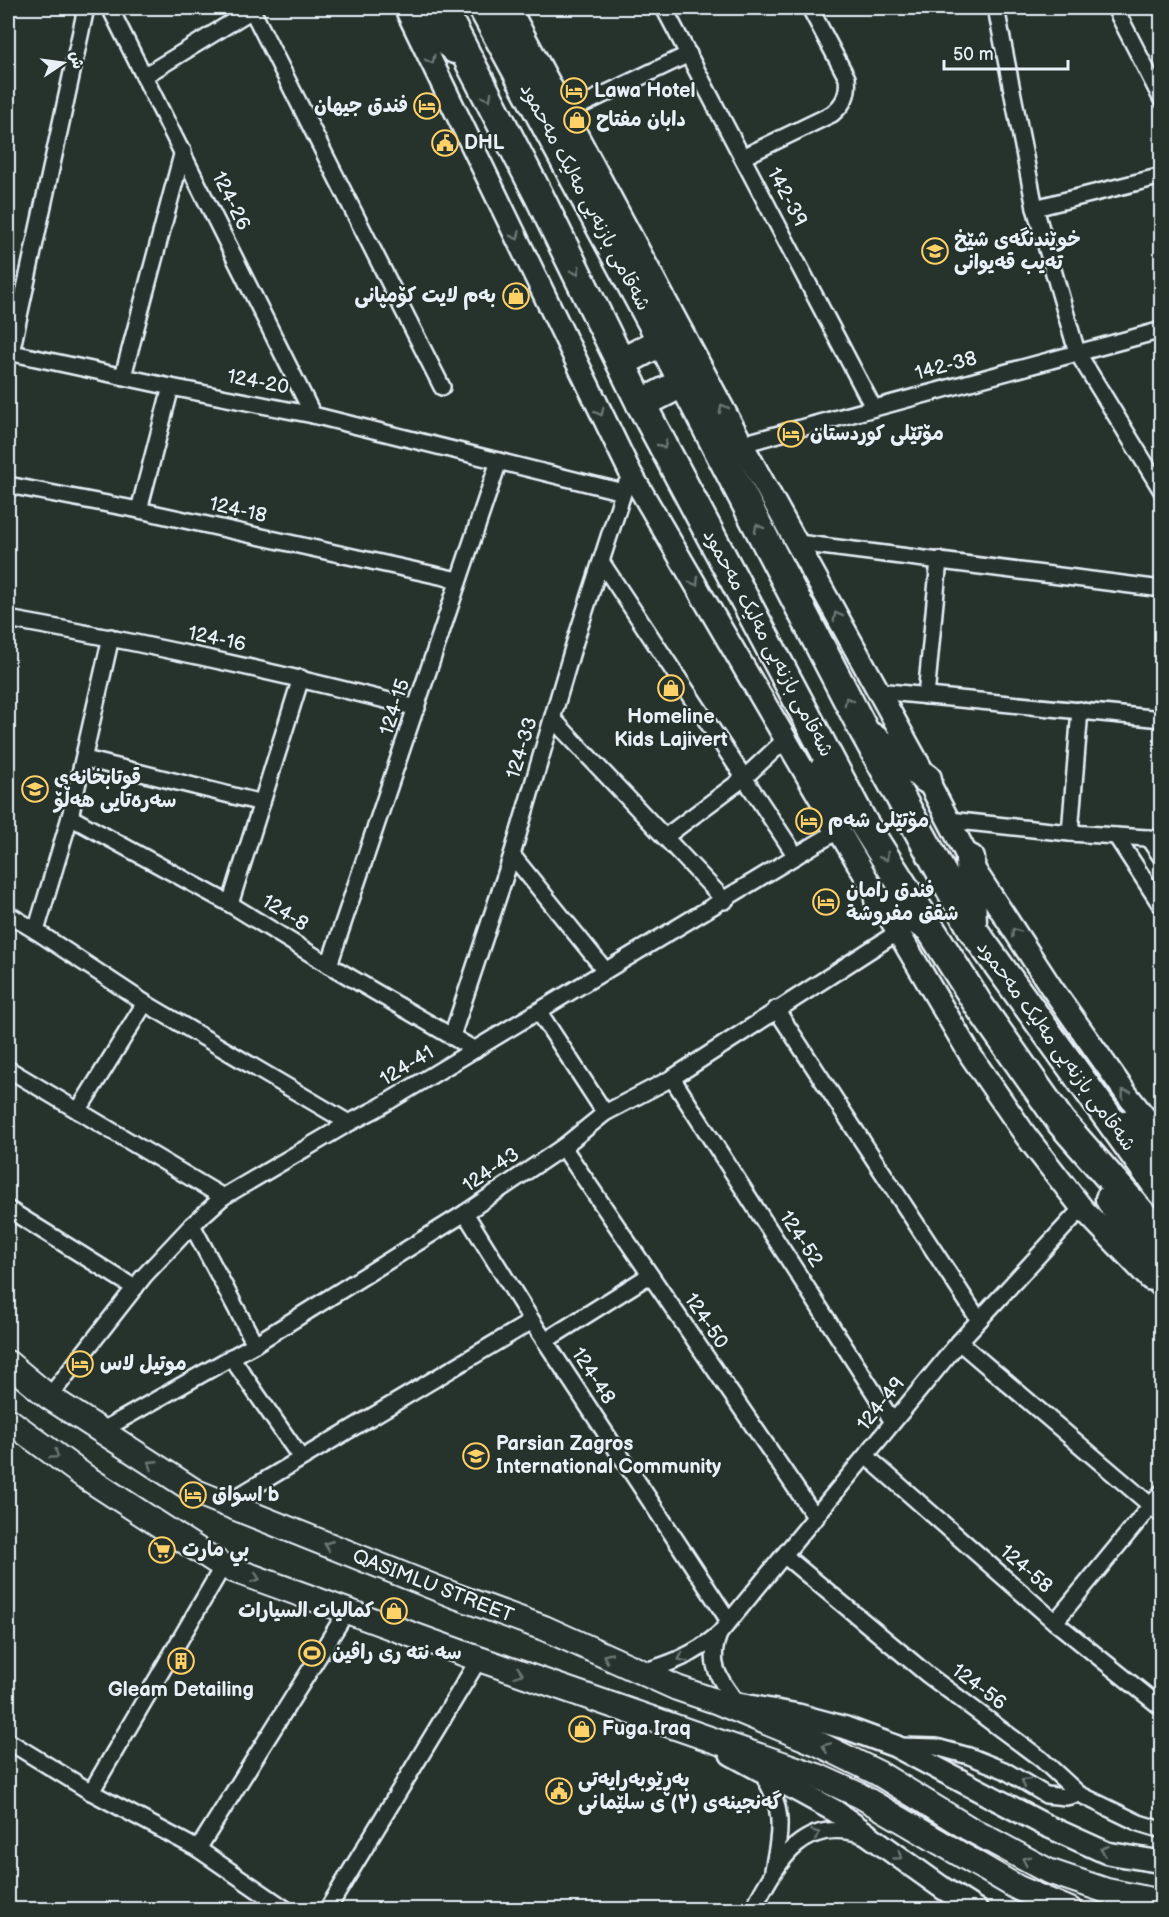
<svg xmlns="http://www.w3.org/2000/svg" width="1169" height="1917" viewBox="0 0 1169 1917" font-family="'Balsamiq Sans','Playpen Sans Arabic',sans-serif">
  <style>
    .lines { fill: none; stroke-linecap: round; stroke-linejoin: round }
    .street-casing { stroke: #e8f1f8; stroke-width: 20 }
    .secondary-casing { stroke: #e8f1f8; stroke-width: 26 }
    .primary-casing { stroke: #e8f1f8; stroke-width: 28 }
    .highway-casing { stroke: #e8f1f8; stroke-width: 33 }
    .street { stroke: #26332d; stroke-width: 15 }
    .secondary { stroke: #26332d; stroke-width: 21 }
    .primary { stroke: #26332d; stroke-width: 24 }
    .highway { stroke: #26332d; stroke-width: 28 }
    .oneway { stroke: #6a7674 }
    .labels { text-anchor: middle; dominant-baseline: central; stroke-width: 4.5; stroke-linejoin: round; paint-order: stroke }
    .poi-label { font-size: 20px; font-weight: bold; fill: #e8f1f8; stroke: #26332d; text-anchor: start }
    .street-label { font-size: 20px; fill: #e8f1f8; stroke: #26332d }
  </style>
  <rect width="100%" height="100%" fill="#26332d"/>
  <filter id="ink" filterUnits="userSpaceOnUse"><feTurbulence type="fractalNoise" baseFrequency=".0167" numOctaves="2"/><feDisplacementMap in="SourceGraphic" scale="12" xChannelSelector="R" yChannelSelector="G"/><feConvolveMatrix kernelMatrix="1 2 1 2 8 2 1 2 1" color-interpolation-filters="sRGB"/></filter>
  <g filter="url(#ink)">
    <g class="lines">
      <!-- street casing -->
      <g class="street-casing">
        <g id="street">
          <polyline points="110,8 313,415"/>
          <polyline points="251,8 442,387"/>
          <polyline points="664,8 873,407"/>
          <polyline points="996,8 1035,208 1077,352 1162,491"/>
          <polyline points="1115,8 1162,100"/>
          <polyline points="144,76 252,10"/>
          <polyline points="565,113 689,54"/>
          <path d="M743 157 832 114C844 104 849 94 847 78L810 8"/>
          <polyline points="1035,208 1162,176"/>
          <polyline points="8,352 171,387 313,415 623,492"/>
          <polyline points="11,353 86,8"/>
          <polyline points="123,376 183,151"/>
          <polyline points="742,444 1162,330"/>
          <polyline points="8,485 139,510 458,580"/>
          <polyline points="139,510 171,387"/>
          <polyline points="798,543 1162,589"/>
          <polyline points="602,563 796,856"/>
          <path d="M8 619C145 643 281 673 417 708"/>
          <polyline points="878,691 1162,719"/>
          <polyline points="926,696 939,560"/>
          <polyline points="553,719 725,901"/>
          <polyline points="85,759 262,803"/>
          <polyline points="70,817 230,904 329,965 475,1050"/>
          <polyline points="949,820 1070,833 1162,839"/>
          <polyline points="1070,833 1080,710"/>
          <polyline points="1116,836 1162,907"/>
          <polyline points="665,837 744,778 786,739"/>
          <polyline points="1148,838 1162,858"/>
          <polyline points="512,855 605,970"/>
          <polyline points="230,904 301,678"/>
          <polyline points="8,914 36,931 145,1003 349,1123"/>
          <polyline points="36,931 70,817 111,637"/>
          <polyline points="329,965 499,461"/>
          <polyline points="776,1009 979,1320"/>
          <polyline points="539,1012 605,1113"/>
          <polyline points="452,1036 512,855 573,648 626,484"/>
          <polyline points="8,1069 223,1197"/>
          <polyline points="672,1078 893,1422"/>
          <polyline points="78,1111 145,1003"/>
          <polyline points="563,1147 816,1518"/>
          <polyline points="8,1209 135,1288"/>
          <polyline points="465,1213 532,1321 729,1621"/>
          <polyline points="192,1225 255,1344"/>
          <polyline points="545,1341 650,1275"/>
          <polyline points="959,1342 1162,1515"/>
          <polyline points="231,1357 301,1458"/>
          <polyline points="49,1397 144,1276 192,1225 223,1197 349,1123 376,1109 839,830"/>
          <polyline points="101,1431 255,1344 465,1213 563,1147 605,1113 672,1078 898,932"/>
          <polyline points="866,1456 1055,1622 1162,1708"/>
          <polyline points="225,1504 532,1321"/>
          <polyline points="785,1556 928,1675 1041,1759 1079,1794 1139,1823 1162,1830"/>
          <polyline points="1055,1622 1162,1492"/>
          <path d="M719 1634C705 1669 724 1684 743 1711"/>
          <path d="M641 1672C671 1664 695 1654 719 1634L959 1342 1082 1208"/>
          <polyline points="8,1741 91,1792 198,1849 287,1910"/>
          <polyline points="899,1746 936,1747 969,1756 1004,1770 1046,1795 1066,1797 1079,1794"/>
          <path d="M760 1771C785 1806 781 1829 773 1870"/>
          <polyline points="91,1792 223,1566"/>
          <polyline points="198,1849 347,1611"/>
          <polyline points="327,1910 479,1659"/>
          <path d="M752 1910C778 1863 801 1815 863 1835"/>
        </g>
      </g>
      <!-- secondary casing -->
      <g class="secondary-casing">
        <g id="secondary">
          <polyline points="509,8 742,444 927,779 974,869 1051,987 1125,1092 1162,1139"/>
          <polyline points="407,11 630,472 898,932 971,1056 1026,1136 1082,1208 1150,1279"/>
          <polyline points="738,1704 798,1715 846,1728 895,1746 1045,1825 1107,1853 1162,1862"/>
          <polyline points="731,1754 835,1811 944,1889 977,1910"/>
        </g>
      </g>
      <!-- primary casing -->
      <g class="primary-casing">
        <g id="primary">
          <polyline points="8,1363 49,1397 196,1492 456,1596 544,1628 677,1688 718,1702 819,1744 878,1773 968,1828 1048,1871 1107,1891 1162,1902"/>
          <polyline points="8,1420 84,1476 223,1566 479,1659 817,1776 859,1795 1018,1888 1070,1910"/>
        </g>
      </g>
      <!-- highway casing -->
      <g class="highway-casing">
        <g id="highway">
          <polyline points="411,8 455,49"/>
          <polyline points="442,8 539,196 641,404 862,821 980,1007 1061,1122 1162,1237"/>
          <polyline points="483,8 662,341 864,731 973,930 1162,1192"/>
          <polyline points="621,363 662,341"/>
          <polyline points="641,404 684,382"/>
          <polyline points="871,737 927,779"/>
          <polyline points="825,768 834,822"/>
          <polyline points="970,859 972,925"/>
          <polyline points="879,900 927,926"/>
          <polyline points="1130,1124 1162,1157"/>
          <polyline points="1110,1199 1162,1282"/>
        </g>
      </g>
      <!-- street -->
      <use href="#street" class="street"/>
      <!-- secondary -->
      <use href="#secondary" class="secondary"/>
      <!-- primary -->
      <use href="#primary" class="primary"/>
      <!-- highway -->
      <use href="#highway" class="highway"/>
    </g>
    <!-- one-way arrows -->
    <defs><path id="oneway-chevron" d="M-2-3.5L2.5 0L-2 3.5" fill="none" stroke-width="1.6" stroke-linecap="round" stroke-linejoin="round" transform="scale(1.5)"/></defs>
    <g class="oneway">
      <use href="#oneway-chevron" transform="translate(431 60) rotate(64)"/>
      <use href="#oneway-chevron" transform="translate(488 97) rotate(62)"/>
      <use href="#oneway-chevron" transform="translate(516 236) rotate(64)"/>
      <use href="#oneway-chevron" transform="translate(576 271) rotate(64)"/>
      <use href="#oneway-chevron" transform="translate(723 408) rotate(-118)"/>
      <use href="#oneway-chevron" transform="translate(600 412) rotate(64)"/>
      <use href="#oneway-chevron" transform="translate(663 445) rotate(62)"/>
      <use href="#oneway-chevron" transform="translate(758 528) rotate(-118)"/>
      <use href="#oneway-chevron" transform="translate(695 582) rotate(59)"/>
      <use href="#oneway-chevron" transform="translate(837 616) rotate(-118)"/>
      <use href="#oneway-chevron" transform="translate(848 701) rotate(-118)"/>
      <use href="#oneway-chevron" transform="translate(885 857) rotate(58)"/>
      <use href="#oneway-chevron" transform="translate(1015 932) rotate(-123)"/>
      <use href="#oneway-chevron" transform="translate(1125 1093) rotate(-127)"/>
      <use href="#oneway-chevron" transform="translate(55 1455) rotate(36)"/>
      <use href="#oneway-chevron" transform="translate(152 1464) rotate(-147)"/>
      <use href="#oneway-chevron" transform="translate(328 1545) rotate(-158)"/>
      <use href="#oneway-chevron" transform="translate(256 1578) rotate(20)"/>
      <use href="#oneway-chevron" transform="translate(607 1657) rotate(-155)"/>
      <use href="#oneway-chevron" transform="translate(682 1658) rotate(154)"/>
      <use href="#oneway-chevron" transform="translate(519 1673) rotate(19)"/>
      <use href="#oneway-chevron" transform="translate(826 1747) rotate(-156)"/>
      <use href="#oneway-chevron" transform="translate(1025 1782) rotate(-149)"/>
      <use href="#oneway-chevron" transform="translate(816 1834) rotate(-21)"/>
      <use href="#oneway-chevron" transform="translate(1104 1850) rotate(-161)"/>
      <use href="#oneway-chevron" transform="translate(898 1856) rotate(36)"/>
      <use href="#oneway-chevron" transform="translate(1026 1860) rotate(-154)"/>
    </g>
  </g>
  <!-- icons -->
  <defs>
    <g id="hotel-ring" transform="scale(1.35)"><circle r="9.5" fill="#26332d" stroke="#ffd166" stroke-width="1.5"/><path d="M-6-4.5h1.5V1H6V5H4.5V3h-9V5H-6ZM-4 0a1.8 1.8 0 1 1 3.6 0ZM.5 0V-2.5h3Q6-2.5 6 0Z" fill="#ffd166"/></g>
    <g id="shop-ring" transform="scale(1.35)"><circle r="9.5" fill="#26332d" stroke="#ffd166" stroke-width="1.5"/><path d="M-5-2.5h2.3a2.7 3.5 0 0 1 5.4 0H5L5.5 6h-11ZM-1.5-2.5h3a1.5 2.3 0 0 0-3 0Z" fill="#ffd166"/></g>
    <g id="civic-ring" transform="scale(1.35)"><circle r="9.5" fill="#26332d" stroke="#ffd166" stroke-width="1.5"/><path d="M-.6-6.5H3V-4.5H.6V-3L4-1V1h2V6H-6V1h2V-1L-.6-3ZM-1.2 2.5V6h2.4V2.5Z" fill="#ffd166"/></g>
    <g id="school-ring" transform="scale(1.35)"><circle r="9.5" fill="#26332d" stroke="#ffd166" stroke-width="1.5"/><path d="M0-5L7-2L0 1L-7-2ZM-4 1L0 2.5L4 1V4Q0 6-4 4Z" fill="#ffd166"/></g>
    <g id="supermarket-ring" transform="scale(1.35)"><circle r="9.5" fill="#26332d" stroke="#ffd166" stroke-width="1.5"/><path d="M-6-5.5h2.5l.6 2H6L4.5 2H-2.5L-4.4-4H-6ZM-1.5 3.2a1.3 1.3 0 1 0 .1 0ZM3 3.2a1.3 1.3 0 1 0 .1 0Z" fill="#ffd166"/></g>
    <g id="stadium-ring" transform="scale(1.35)"><circle r="9.5" fill="#26332d" stroke="#ffd166" stroke-width="1.5"/><path d="M0-5a6.5 5 0 1 0 0 10a6.5 5 0 1 0 0-10ZM-3.5-1.8h7v3.6h-7Z" fill="#ffd166"/></g>
    <g id="building-ring" transform="scale(1.35)"><circle r="9.5" fill="#26332d" stroke="#ffd166" stroke-width="1.5"/><path d="M-4-6H4V6H1V3H-1V6H-4ZM-2.5-4.3h1.7v1.8h-1.7ZM.8-4.3h1.7v1.8H.8ZM-2.5-1h1.7V.8h-1.7ZM.8-1h1.7V.8H.8Z" fill="#ffd166"/></g>
  </defs>
  <g fill-rule="evenodd">
    <use href="#hotel-ring" x="574" y="91"/>
    <use href="#hotel-ring" x="427" y="106"/>
    <use href="#shop-ring" x="577" y="120"/>
    <use href="#civic-ring" x="445" y="143"/>
    <use href="#school-ring" x="935" y="251"/>
    <use href="#shop-ring" x="516" y="296"/>
    <use href="#hotel-ring" x="791" y="434"/>
    <use href="#shop-ring" x="671" y="688"/>
    <use href="#school-ring" x="35" y="789"/>
    <use href="#hotel-ring" x="809" y="821"/>
    <use href="#hotel-ring" x="826" y="902"/>
    <use href="#hotel-ring" x="80" y="1364"/>
    <use href="#school-ring" x="476" y="1456"/>
    <use href="#hotel-ring" x="193" y="1495"/>
    <use href="#supermarket-ring" x="162" y="1550"/>
    <use href="#shop-ring" x="394" y="1611"/>
    <use href="#stadium-ring" x="312" y="1653"/>
    <use href="#building-ring" x="181" y="1661"/>
    <use href="#shop-ring" x="582" y="1729"/>
    <use href="#civic-ring" x="559" y="1791"/>
  </g>
  <g class="labels">
    <!-- poi labels -->
    <g class="poi-label">
      <text x="594" y="91">Lawa Hotel</text>
      <text x="408" y="106" text-anchor="end">فندق جيهان</text>
      <text x="596" y="120">دابان مفتاح</text>
      <text x="464" y="143">DHL</text>
      <text x="954" y="240">خوێندنگەی شێخ<tspan x="954" dy="23">تەیب قەیوانی</tspan></text>
      <text x="496" y="296" text-anchor="end">بەم لایت کۆمپانی</text>
      <text x="810" y="434">مۆتێلی کوردستان</text>
      <text x="671" y="717" text-anchor="middle">Homeline<tspan x="671" dy="23">Kids Lajivert</tspan></text>
      <text x="54" y="778">قوتابخانەی<tspan x="54" dy="23">سەرەتایی هەڵۆ</tspan></text>
      <text x="828" y="821">مۆتێلی شەم</text>
      <text x="846" y="891">فندق رامان<tspan x="846" dy="23">شقق مفروشة</tspan></text>
      <text x="100" y="1364">موتيل لاس</text>
      <text x="496" y="1444">Parsian Zagros<tspan x="496" dy="23">International Community</tspan></text>
      <text x="212" y="1495">اسواق b</text>
      <text x="182" y="1550">بي مارت</text>
      <text x="374" y="1611" text-anchor="end">كماليات السيارات</text>
      <text x="332" y="1653">سه نته رى راڤين</text>
      <text x="181" y="1690" text-anchor="middle">Gleam Detailing</text>
      <text x="602" y="1729">Fuga Iraq</text>
      <text x="578" y="1780">بەڕێوبەرایەتی<tspan x="578" dy="23">گەنجینەی (۲) ی سلێمانی</tspan></text>
    </g>
    <!-- street labels -->
    <g class="street-label">
      <text transform="translate(585 197) rotate(62)">شەقامی بازنەیی مەلیک مەحمود</text>
      <text transform="translate(787 197) rotate(62)">142-39</text>
      <text transform="translate(231 201) rotate(64)">124-26</text>
      <text transform="translate(946 366) rotate(-15)">142-38</text>
      <text transform="translate(258 382) rotate(11)">124-20</text>
      <text transform="translate(238 510) rotate(13)">124-18</text>
      <text transform="translate(217 639) rotate(12)">124-16</text>
      <text transform="translate(768 643) rotate(62)">شەقامی بازنەیی مەلیک مەحمود</text>
      <text transform="translate(395 707) rotate(-72)">124-15</text>
      <text transform="translate(522 748) rotate(-73)">124-33</text>
      <text transform="translate(285 913) rotate(32)">124-8</text>
      <text transform="translate(1056 1046) rotate(54)">شەقامی بازنەیی مەلیک مەحمود</text>
      <text transform="translate(407 1066) rotate(-31)">124-41</text>
      <text transform="translate(491 1170) rotate(-34)">124-43</text>
      <text transform="translate(801 1239) rotate(57)">124-52</text>
      <text transform="translate(706 1321) rotate(56)">124-50</text>
      <text transform="translate(593 1376) rotate(57)">124-48</text>
      <text transform="translate(881 1404) rotate(-51)">124-49</text>
      <text transform="translate(1026 1569) rotate(41)">124-58</text>
      <text transform="translate(433 1586) rotate(21)">QASIMLU STREET</text>
      <text transform="translate(979 1687) rotate(37)">124-56</text>
    </g>
  </g>
  <!-- margin -->
  <rect width="1169" height="1917" fill="none" stroke="#26332d" stroke-width="30"/>
  <rect x="15" y="15" width="1139" height="1887" fill="none" stroke="#e8f1f8" stroke-width="2" filter="url(#ink)"/>
  <!-- north arrow -->
  <g transform="translate(63 63) rotate(77)" stroke="#26332d" stroke-width="4.5" paint-order="stroke">
  <path d="M0-4.5L10 22L0 15L-10 22Z" fill="#e8f1f8"/>
  <text y="-9" font-size="16" font-weight="bold" text-anchor="middle" fill="#e8f1f8">ش</text>
  </g>
  <!-- scale -->
  <path d="M944 60v9h124v-9" fill="none" stroke="#e8f1f8" stroke-width="3"/>
  <text x="953" y="60" font-size="18" fill="#e8f1f8" stroke="#26332d" stroke-width="4.5" paint-order="stroke">50 m</text>
</svg>
